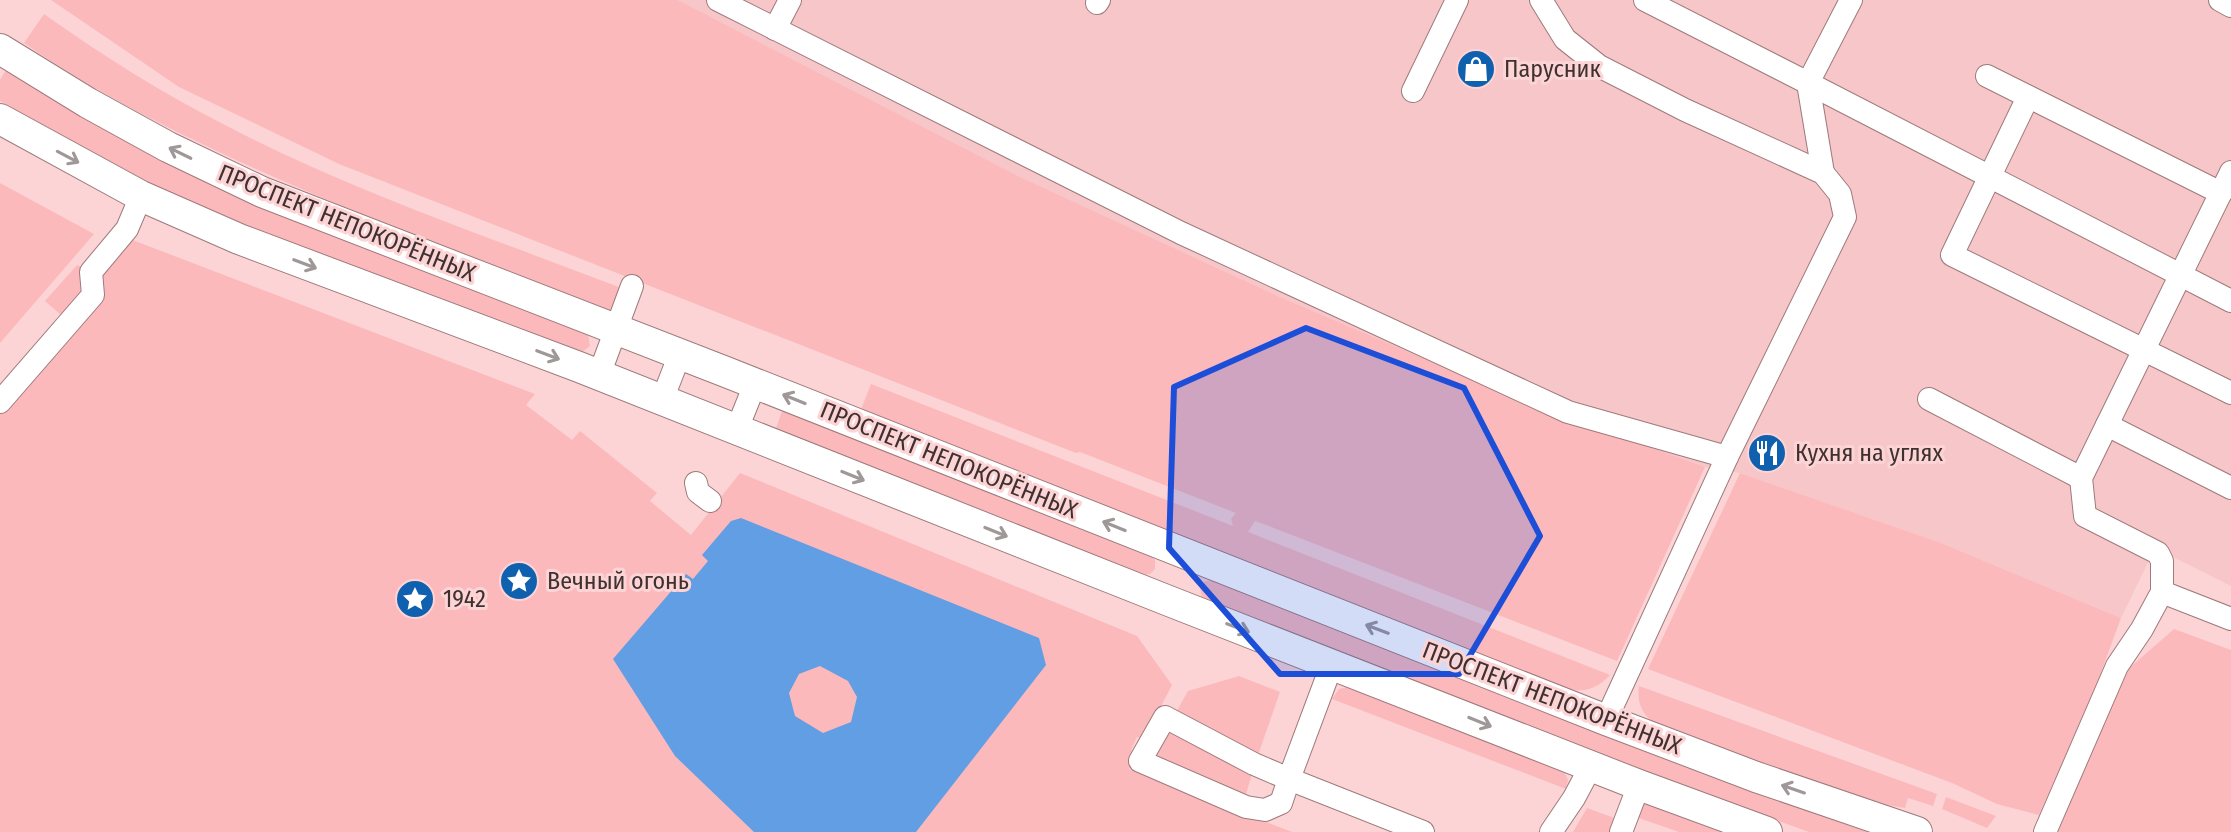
<svg xmlns="http://www.w3.org/2000/svg" width="2231" height="832" viewBox="0 0 2231 832" font-family="'Fira Sans Condensed',sans-serif">
  <style>
    .built { fill: #f6c6c8 }
    .green { fill: #fcb9bc }
    .water { fill: #629ee4; fill-rule: evenodd }
    .lines { fill: none; stroke-linecap: round; stroke-linejoin: round }
    .minor-casing { stroke: #9e7a7b; stroke-width: 24 }
    .major-casing { stroke: #9e7a7b; stroke-width: 32 }
    .minor { stroke: #fff; stroke-width: 22 }
    .major { stroke: #fff; stroke-width: 30 }
    .oneway { stroke: #a09898 }
    .marked { fill: #1d4ed8; fill-opacity: 0.2; stroke: #1d4ed8; stroke-width: 6; stroke-linejoin: round }
    .labels { text-anchor: middle; dominant-baseline: central; stroke-width: 6; stroke-linejoin: round; paint-order: stroke }
    .poi-label { font-size: 24px; fill: #403131; stroke: #fcd4d5; text-anchor: start }
    .street-label { font-size: 24px; fill: #403131; stroke: #fcd4d5 }
  </style>
  <rect width="100%" height="100%" fill="#fcd4d5"/>
  <!-- built -->
  <polygon class="built" points="678,0 2231,0 2231,586 2155,548 2121,618 1941,543 1740,473 1705,467 1533,405 1280,297 1018,176"/>
  <!-- green -->
  <g class="green">
    <path d="M51 0H678L1018 176 1280 297 1533 405 1705 467 1617 661 1266 525 1255 521 1248 532 1610 675C1597 689 1585 692 1567 690L860 412 871 384 1233 526 1231 519 1236 513 1080 452 1076 453 339 164 179 87Z"/>
    <path d="M44 14C102 55 162 93 225 125 352 191 491 238 624 289L615 316C502 271 388 227 276 178 189 139 103 98 24 43Z"/>
    <polygon points="7,68 588,334 590,346 581,353 243,225 166,192 0,101 0,80"/>
    <polygon points="0,183 94,234 0,343"/>
    <polygon points="130,239 535,394 526,405 572,440 580,431 657,493 650,501 691,535 740,473 1137,636 1172,685 1144,739 1137,737 1131,750 1137,754 1129,769 1292,832 0,832 0,387 61,315 45,301 77,265 101,273"/>
    <polygon points="782,411 1149,555 1155,560 1155,569 1150,574 1142,575 775,431"/>
    <polygon points="1740,473 1941,543 2121,618 2096,686 2039,815 1997,804 1952,783 1648,669"/>
    <polygon points="1214,580 1872,832 1809,832 1645,772 1202,598 1200,587 1205,581"/>
    <polygon points="2174,629 2231,650 2231,832 2058,832 2127,670"/>
    <polygon points="1239,676 1280,692 1257,758 1174,716 1188,691"/>
    <path d="M1639 686 1937 794 1933 806 1908 798 1905 808 1870 802 1654 723C1641 713 1637 702 1639 686Z"/>
    <polygon points="1348,687 1564,771 1568,780 1566,789 1332,699 1339,689"/>
    <polygon points="1165,726 1253,770 1244,801 1155,765 1151,752"/>
    <polygon points="1946,797 1996,816 1987,828 1942,809"/>
    <polygon points="1639,800 1728,832 1679,832 1633,816"/>
    <polygon points="1587,808 1617,819 1615,832 1573,832"/>
  </g>
  <!-- water -->
  <path class="water" d="M741 518 1039 638 1046 665 916 832H754L675 756 613 659 686 574 693 579 708 561 702 555 731 521ZM820 666 848 681 857 697 851 722 823 733 795 716 789 693 799 674Z"/>
  <g class="lines">
    <!-- minor casing -->
    <g class="minor-casing">
      <g id="minor">
        <polyline points="718,0 1181,233 1568,412 1727,457"/>
        <polyline points="1541,0 1565,39 1599,66 1685,110 1823,173 1840,194 1845,217 1727,457 1606,720"/>
        <polyline points="1645,0 1808,83 1823,173"/>
        <polyline points="1851,0 1808,83 2231,301"/>
        <polyline points="2220,0 2231,6"/>
        <polyline points="1097,3 1099,0"/>
        <polyline points="775,29 790,0"/>
        <polyline points="1987,76 2221,193"/>
        <polyline points="1413,91 1457,0"/>
        <polyline points="2028,97 1952,255 2231,393"/>
        <polyline points="599,375 632,286"/>
        <polyline points="1929,399 2081,478"/>
        <polyline points="662,400 680,354"/>
        <polyline points="0,402 93,295 91,272 127,229 141,196"/>
        <polyline points="2107,425 2231,488"/>
        <polyline points="737,429 755,384"/>
        <polyline points="696,483 698,492 710,501"/>
        <polyline points="2162,592 2162,561 2158,553 2085,516 2081,478 2231,172"/>
        <polyline points="1332,664 1289,779 1423,832"/>
        <polygon points="1165,717 1254,764 1289,779 1281,803 1265,810 1246,807 1140,761"/>
        <polyline points="1551,832 1574,798 1591,766"/>
        <polyline points="1621,832 1639,785"/>
        <polyline points="2045,832 2117,666 2142,629 2162,592 2231,619"/>
      </g>
    </g>
    <!-- major casing -->
    <g class="major-casing">
      <g id="major">
        <polyline points="0,49 88,103 168,147 262,192 726,372 1606,720 1756,777 1917,832"/>
        <polyline points="0,119 141,196 239,239 579,367 1169,601 1639,785 1767,832"/>
      </g>
    </g>
    <!-- minor -->
    <use href="#minor" class="minor"/>
    <!-- major -->
    <use href="#major" class="major"/>
  </g>
  <!-- one-way arrows -->
  <defs><path id="oneway-shaft" d="M-6 0H5M1.5-3L5.5 0L1.5 3" fill="none" stroke-width="1.6" stroke-linecap="round" stroke-linejoin="round" transform="scale(2)"/></defs>
  <g class="oneway">
    <use href="#oneway-shaft" transform="translate(180 153) rotate(-154)"/>
    <use href="#oneway-shaft" transform="translate(68 157) rotate(28)"/>
    <use href="#oneway-shaft" transform="translate(305 264) rotate(21)"/>
    <use href="#oneway-shaft" transform="translate(548 355) rotate(21)"/>
    <use href="#oneway-shaft" transform="translate(794 399) rotate(-158)"/>
    <use href="#oneway-shaft" transform="translate(853 476) rotate(22)"/>
    <use href="#oneway-shaft" transform="translate(1114 526) rotate(-158)"/>
    <use href="#oneway-shaft" transform="translate(996 532) rotate(22)"/>
    <use href="#oneway-shaft" transform="translate(1238 628) rotate(21)"/>
    <use href="#oneway-shaft" transform="translate(1377 629) rotate(-159)"/>
    <use href="#oneway-shaft" transform="translate(1480 722) rotate(22)"/>
    <use href="#oneway-shaft" transform="translate(1793 789) rotate(-161)"/>
  </g>
  <!-- marked area -->
  <path class="marked" d="M1306 328 1464 388 1540 536 1459 674H1280L1169 548 1174 387Z"/>
  <!-- icons -->
  <defs>
    <g id="shop-disc" transform="scale(2)"><circle r="9.5" fill="#0f60ae" stroke="#fcd4d5"/><path d="M-5-2.5h2.3a2.7 3.5 0 0 1 5.4 0H5L5.5 6h-11ZM-1.5-2.5h3a1.5 2.3 0 0 0-3 0Z" fill="#fff"/></g>
    <g id="restaurant-disc" transform="scale(2)"><circle r="9.5" fill="#0f60ae" stroke="#fcd4d5"/><path d="M-5-6h1v4h1v-4h1v4h1v-4h1v5L-1.5 .5V6h-2V.5L-5-1ZM5-6V6H3V1.5H1.5Q1.5-4 5-6Z" fill="#fff"/></g>
    <g id="sight-disc" transform="scale(2)"><circle r="9.5" fill="#0f60ae" stroke="#fcd4d5"/><path d="M0-6L1.8-2.2L6-1.7L2.9 1.2L3.7 5.4L0 3.3L-3.7 5.4L-2.9 1.2L-6-1.7L-1.8-2.2Z" fill="#fff"/></g>
  </defs>
  <g fill-rule="evenodd">
    <use href="#shop-disc" x="1476" y="69"/>
    <use href="#restaurant-disc" x="1767" y="453"/>
    <use href="#sight-disc" x="519" y="581"/>
    <use href="#sight-disc" x="415" y="599"/>
  </g>
  <g class="labels">
    <!-- poi labels -->
    <g class="poi-label">
      <text x="1504" y="69">Парусник</text>
      <text x="1795" y="453">Кухня на углях</text>
      <text x="547" y="581">Вечный огонь</text>
      <text x="443" y="599">1942</text>
    </g>
    <!-- street labels -->
    <g class="street-label">
      <text transform="translate(347 223) rotate(22)">ПРОСПЕКТ НЕПОКОРЁННЫХ</text>
      <text transform="translate(949 460) rotate(22)">ПРОСПЕКТ НЕПОКОРЁННЫХ</text>
      <text transform="translate(1552 698) rotate(21)">ПРОСПЕКТ НЕПОКОРЁННЫХ</text>
    </g>
  </g>
</svg>
